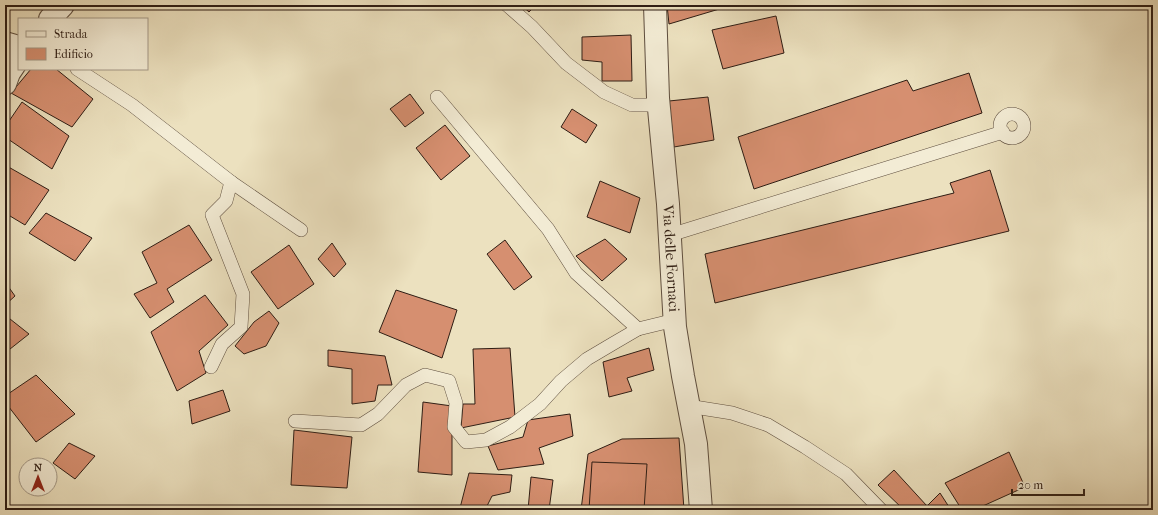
<svg xmlns="http://www.w3.org/2000/svg" width="1158" height="515" viewBox="0 0 1158 515" font-family="'IM FELL French Canon',serif">
  <style>
    .building { fill: #d68f70; stroke: #2e1d14 }
    .lines { fill: none; stroke-linecap: round; stroke-linejoin: round }
    .lane-casing { stroke: #5e4e3f; stroke-width: 14 }
    .street-casing { stroke: #5e4e3f; stroke-width: 24 }
    .lane { stroke: #f3ecd5; stroke-width: 13 }
    .street { stroke: #f3ecd5; stroke-width: 22 }
    .labels { text-anchor: middle; dominant-baseline: central; stroke-width: 3.5; stroke-linejoin: round; paint-order: stroke }
    .street-label { font-size: 15px; fill: #2e1d14; stroke: #f3ecd5 }
  </style>
  <rect width="100%" height="100%" fill="#ece1bf"/>
  <filter id="stains"><feTurbulence type="fractalNoise" baseFrequency=".005" numOctaves="4"/><feColorMatrix values="0 0 0 0 .2 0 0 0 0 .09 0 0 0 0 .02 0 0 0 .5 -.17"/></filter>
  <radialGradient id="worn" r=".72"><stop offset=".6" stop-color="#630" stop-opacity="0"/><stop offset="1" stop-color="#630" stop-opacity=".3"/></radialGradient>
  <!-- building -->
  <g class="building">
    <polygon points="521,5 536,5 529,12"/>
    <polygon points="667,5 725,5 726,7 669,24"/>
    <polygon points="776,16 784,53 723,69 712,30"/>
    <polygon points="631,35 632,81 602,81 602,62 582,60 582,37"/>
    <polygon points="31,69 56,69 93,99 72,127 11,93"/>
    <polygon points="969,73 982,113 754,189 738,137 907,80 913,91"/>
    <polygon points="410,94 424,113 405,127 390,109"/>
    <polygon points="708,97 714,140 674,147 669,101"/>
    <polygon points="22,102 69,136 52,169 5,137 5,127"/>
    <polygon points="572,109 597,125 586,143 561,127"/>
    <polygon points="445,125 470,156 441,180 416,148"/>
    <polygon points="5,165 49,190 25,225 5,213"/>
    <polygon points="990,170 1009,231 715,303 705,254 954,193 950,183"/>
    <polygon points="600,181 640,198 630,233 587,217"/>
    <polygon points="46,213 92,238 75,261 29,233"/>
    <polygon points="189,225 212,260 167,289 174,302 150,318 134,294 157,283 142,252"/>
    <polygon points="605,239 627,259 602,281 576,256"/>
    <polygon points="505,240 532,277 514,290 487,254"/>
    <polygon points="332,243 346,264 334,277 318,259"/>
    <polygon points="289,245 314,284 278,309 251,272"/>
    <polygon points="5,282 15,296 5,305"/>
    <polygon points="396,290 457,310 442,358 379,332"/>
    <polygon points="205,295 228,325 199,351 206,373 177,391 151,332"/>
    <polygon points="269,311 279,323 266,346 244,354 235,346 254,322"/>
    <polygon points="5,315 29,334 5,353"/>
    <polygon points="510,348 515,417 461,428 463,404 475,404 473,349"/>
    <polygon points="649,348 654,370 627,378 632,391 609,397 603,362"/>
    <polygon points="328,350 385,356 392,385 378,385 375,401 352,404 352,369 328,366"/>
    <polygon points="36,375 75,414 36,442 5,402 5,396"/>
    <polygon points="223,390 230,411 192,424 189,401"/>
    <polygon points="423,402 452,406 452,475 418,472"/>
    <polygon points="570,414 573,436 539,448 544,464 498,470 488,446 523,437 528,420"/>
    <polygon points="294,430 352,437 347,488 291,485"/>
    <polygon points="679,438 684,510 581,510 588,454 622,439"/>
    <polygon points="69,443 95,456 75,479 53,463"/>
    <polygon points="1009,452 1025,487 974,510 962,510 945,483"/>
    <polygon points="592,462 647,464 644,510 589,510"/>
    <polygon points="894,470 927,506 940,493 951,510 904,510 878,485"/>
    <polygon points="469,473 512,475 510,492 492,496 485,510 474,510 460,508"/>
    <polygon points="531,477 553,480 549,510 528,510"/>
  </g>
  <g class="lines">
    <!-- lane casing -->
    <g class="lane-casing">
      <g id="lane">
        <polyline points="507,5 532,27 566,63 604,92 632,105 659,105"/>
        <polyline points="77,69 132,105 231,182 226,201 212,215 243,294 241,327 222,344 211,367"/>
        <polyline points="437,97 548,229 576,273 638,329"/>
        <circle cx="1012" cy="126" r="12"/>
        <polyline points="231,182 301,230"/>
        <polyline points="670,235 1003,132"/>
        <polyline points="688,406 732,413 768,425 805,447 846,474 881,510"/>
        <polyline points="295,421 361,425 378,414 406,385 425,375 449,381 456,403 454,427 466,442 486,440 510,427 540,404 561,381 587,359 614,343 638,329 675,320"/>
      </g>
    </g>
    <!-- street casing -->
    <g class="street-casing">
      <g id="street">
        <path id="s1" d="M655 5 658 98 668 204 675 327 683 376 696 444 701 510"/>
        <polyline points="50,19 63,5"/>
        <polyline points="5,43 19,47"/>
        <polyline points="5,84 9,73 19,58"/>
      </g>
    </g>
    <!-- lane -->
    <use href="#lane" class="lane"/>
    <!-- street -->
    <use href="#street" class="street"/>
  </g>
  <g class="labels">
    <!-- street labels -->
    <g class="street-label">
      <text stroke="none"><textPath href="#s1" startOffset="254">Via delle Fornaci</textPath></text>
    </g>
  </g>
  <!-- margin -->
  <rect width="1158" height="515" fill="none" stroke="#ece1bf" stroke-width="20"/>
  <rect x="6" y="6" width="1146" height="503" fill="none" stroke="#2e1d14" stroke-width="2"/>
  <rect x="10" y="10" width="1138" height="495" fill="none" stroke="#2e1d14"/>
  <!-- legend -->
  <rect x="18" y="18" width="130" height="52" fill="#f3ecd5" stroke="#a49988"/>
  <rect x="26" y="31" width="20" height="6" fill="#f3ecd5" stroke="#a49988"/>
  <text x="54" y="38" font-size="12" fill="#2e1d14">Strada</text>
  <rect x="26" y="48" width="20" height="12" fill="#d68f70" stroke="#a49988"/>
  <text x="54" y="58" font-size="12" fill="#2e1d14">Edificio</text>
  <!-- north arrow -->
  <g transform="translate(38 477)"><circle r="19" fill="#f3ecd5" stroke="#a49988"/>
  <path d="M0-3L7 15L0 10L-7 15Z" fill="#8f2418"/>
  <text y="-6" font-size="11" font-weight="bold" text-anchor="middle" fill="#2e1d14">N</text>
  </g>
  <!-- scale -->
  <path d="M1012 489v6h72v-6" fill="none" stroke="#2e1d14" stroke-width="2"/>
  <text x="1018" y="489" font-size="12" fill="#2e1d14" stroke="#f3ecd5" stroke-width="3" paint-order="stroke">20 m</text>
  <rect width="100%" height="100%" filter="url(#stains)"/>
  <rect width="100%" height="100%" fill="url(#worn)"/>
</svg>
